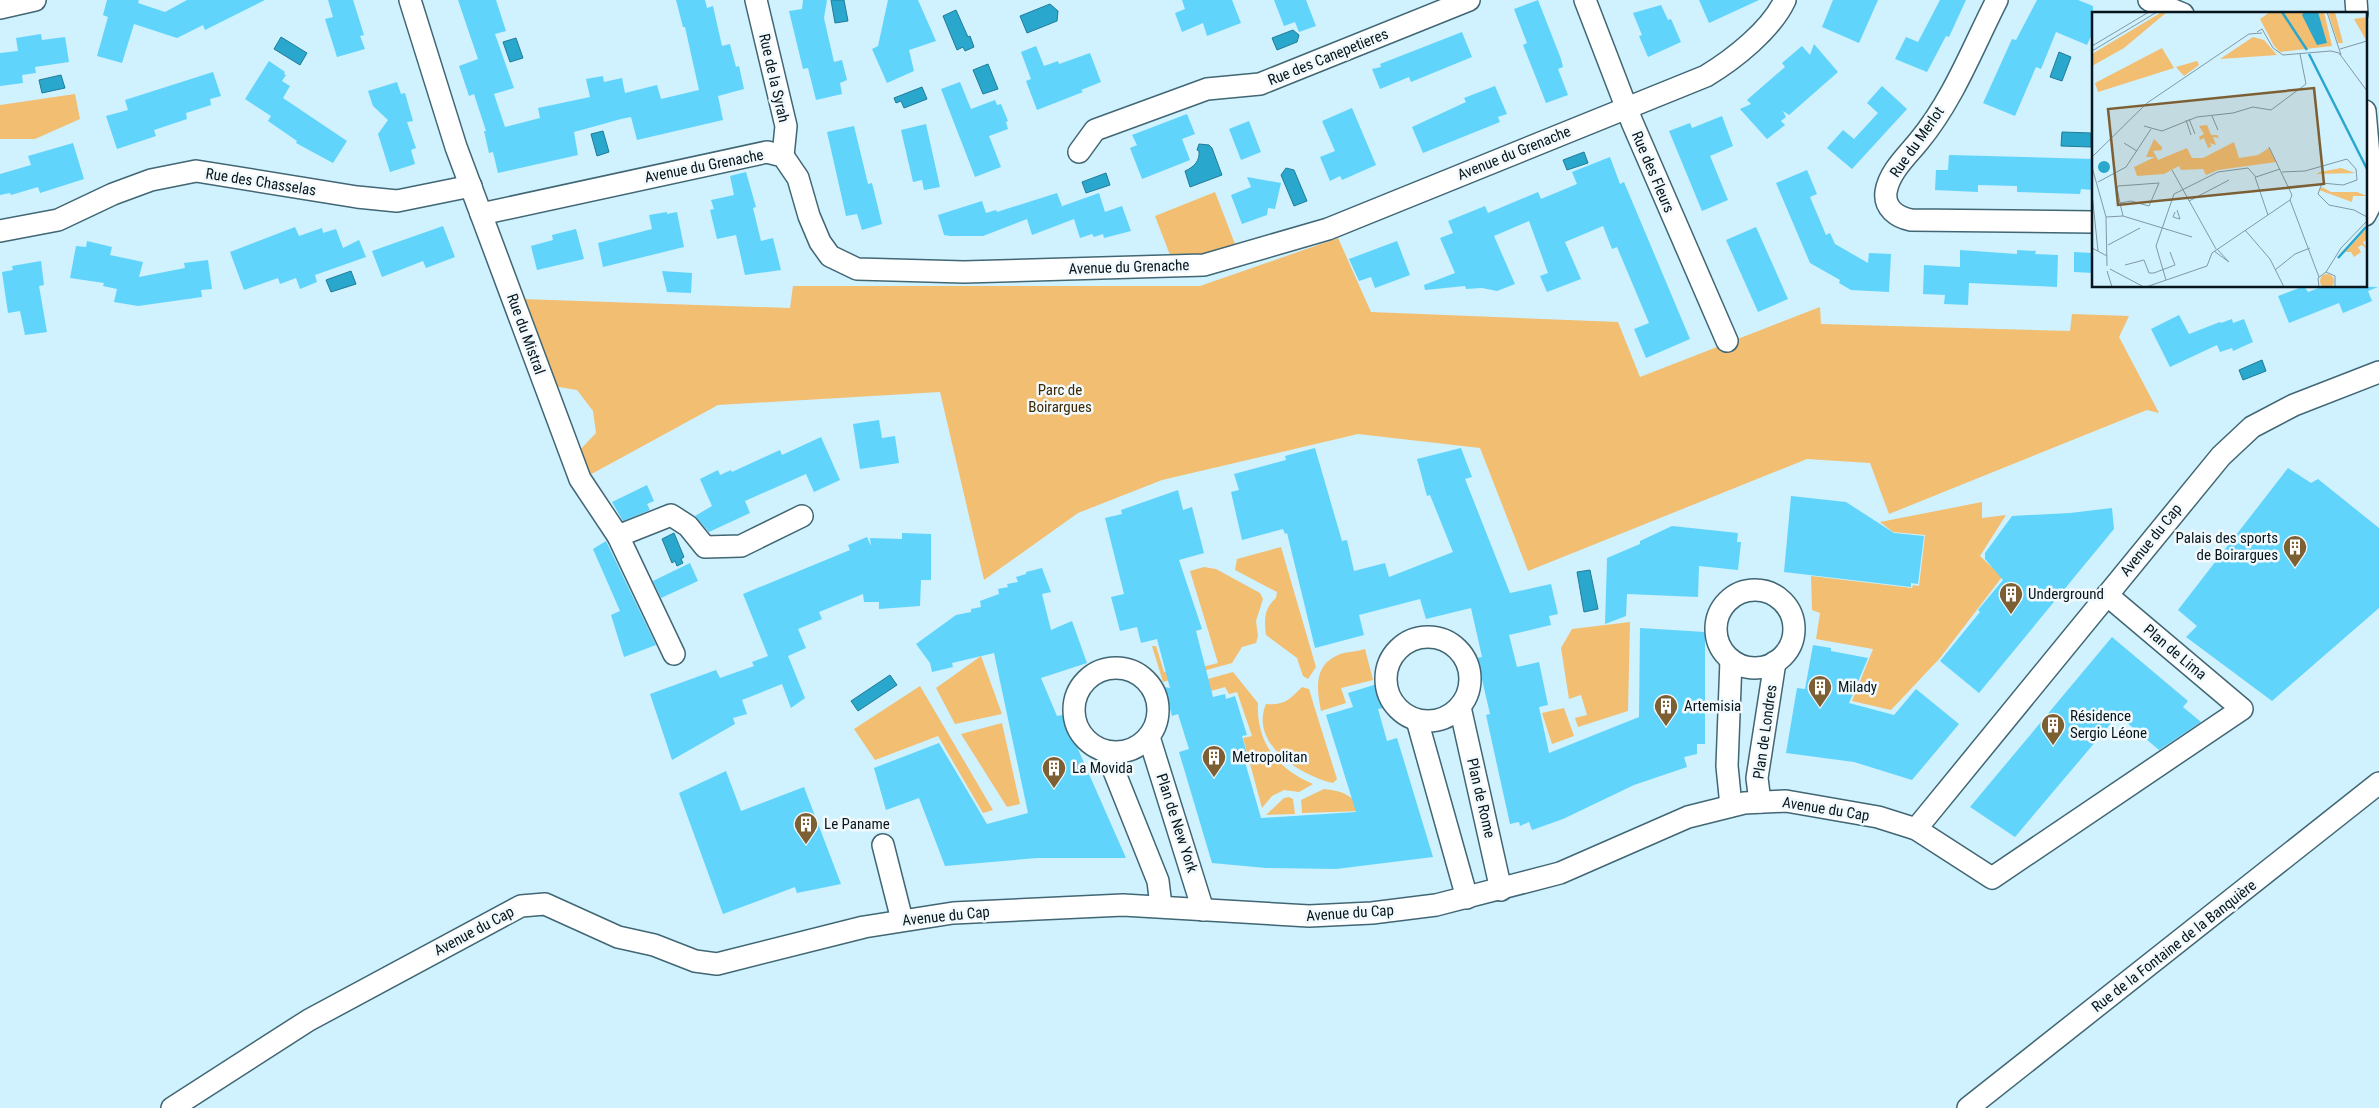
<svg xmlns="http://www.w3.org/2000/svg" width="2379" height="1108" viewBox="0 0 2379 1108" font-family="'Roboto Condensed',sans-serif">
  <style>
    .green { fill: #f2be71 }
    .water { fill: #2aa7cd; stroke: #207c98 }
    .building { fill: #61d4fb }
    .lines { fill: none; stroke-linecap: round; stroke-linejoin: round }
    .minor-casing { stroke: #416674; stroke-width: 24 }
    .minor { stroke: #fff; stroke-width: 21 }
    .labels { text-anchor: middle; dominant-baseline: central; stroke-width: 5; stroke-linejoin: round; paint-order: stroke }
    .street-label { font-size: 15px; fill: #07161c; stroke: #f1f9fc }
    .park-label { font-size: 15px; fill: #3e2904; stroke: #f1f9fc }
    .poi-label { font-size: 15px; fill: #07161c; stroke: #f1f9fc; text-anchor: start }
    .inset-river { fill: none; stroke: #2aa7cd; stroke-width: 2.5 }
    .inset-road { fill: none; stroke: #8099a4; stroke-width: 1 }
    .view { fill: #7c5f33; fill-opacity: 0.15; stroke: #7c5f33; stroke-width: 2.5 }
    .inset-edge { fill: none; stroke: #07161c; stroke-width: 2.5 }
  </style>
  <rect width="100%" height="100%" fill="#d0f1fe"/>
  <!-- green -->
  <g class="green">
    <polygon points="75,94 80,119 35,139 0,139 0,105"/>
    <polygon points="1215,192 1235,244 1200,259 1170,255 1155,216"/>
    <polygon points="1338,238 1371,312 1618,322 1640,377 1820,307 1821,324 2070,331 2072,314 2129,316 2119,337 2159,413 2147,410 1889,514 1870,463 1807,459 1528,571 1480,448 1358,434 1162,480 1078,513 984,580 940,392 718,405 586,477 577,453 596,433 593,411 577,390 553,386 521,299 790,308 793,286 1200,286"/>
    <polygon points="1982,502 1982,518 2006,515 1980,556 2002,577 1940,658 1891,710 1852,701 1873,649 1816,639 1820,613 1812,610 1811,576 1912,588 1913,585 1919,586 1925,535 1893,532 1880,522"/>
    <path d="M1281 547 1316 667 1308 679 1303 676 1297 658 1266 635C1264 620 1264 608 1276 598L1277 592 1235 570 1237 559Z"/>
    <polygon points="1204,567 1216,569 1260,593 1263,599 1256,621 1258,636 1256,643 1242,647 1232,663 1163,682 1152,646 1156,646 1164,672 1184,667 1186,671 1218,663 1190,571"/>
    <polygon points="1630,622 1628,711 1578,727 1575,718 1587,715 1581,695 1569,699 1561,648 1572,629"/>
    <path d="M1365 649 1373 680 1341 688 1346 703 1321 711C1317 689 1313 666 1338 655 1343 652 1356 652 1365 649Z"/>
    <polygon points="981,656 1002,714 955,724 936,688"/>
    <path d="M1233 672 1258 703C1256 743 1278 769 1313 784L1299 792 1284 790 1272 796 1262 808 1243 738 1252 736 1237 692 1229 694 1225 687 1211 691 1197 682Z"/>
    <polygon points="920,686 993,810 983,813 938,736 875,760 854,729"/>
    <path d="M1302 687 1309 689 1315 709 1337 779 1333 783C1301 776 1249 744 1266 704 1284 706 1290 699 1302 687Z"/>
    <polygon points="1564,708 1574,736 1552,744 1542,713"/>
    <polygon points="1002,723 1020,804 1007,807 961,734"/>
    <path d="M1324 789C1343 791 1352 795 1362 811L1302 813 1301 800Z"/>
    <polygon points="1289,797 1293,799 1295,814 1266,815 1284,798"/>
  </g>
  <!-- water -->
  <g class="water">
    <polygon points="831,0 844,0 848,21 835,23"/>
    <polygon points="1050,4 1058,11 1057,21 1027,33 1020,16"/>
    <polygon points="956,10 968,37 970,36 974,47 965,51 963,47 957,50 943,16"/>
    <polygon points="1293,30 1299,35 1297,42 1277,50 1272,38"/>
    <polygon points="281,37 307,53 300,65 274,49"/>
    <polygon points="516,38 523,58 510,62 503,42"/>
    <polygon points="2059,52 2071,57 2062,81 2050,77"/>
    <polygon points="988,64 998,89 983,94 973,70"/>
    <polygon points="61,75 65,88 42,93 39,80"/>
    <polygon points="922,87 927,99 904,108 901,101 896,103 894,98"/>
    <polygon points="603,131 609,152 597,156 591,134"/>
    <polygon points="2062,132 2091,133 2091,147 2061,146"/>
    <path d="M1199 144 1209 145 1212 148 1222 175 1190 187 1185 171C1194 167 1200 161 1199 151L1197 150Z"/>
    <polygon points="1584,152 1588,163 1567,170 1563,160"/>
    <polygon points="1286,168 1294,170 1307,201 1294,206 1281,175"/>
    <polygon points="1106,173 1110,185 1086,193 1082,182"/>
    <polygon points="351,271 356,284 331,292 326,280"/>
    <polygon points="2262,360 2266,371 2243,380 2239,370"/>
    <polygon points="674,533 684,557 681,559 683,563 677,566 675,561 672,563 662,539"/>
    <polygon points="1590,570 1598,609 1584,612 1577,572"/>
    <polygon points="890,675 897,685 858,711 851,701"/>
  </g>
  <!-- building -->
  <g class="building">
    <polygon points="107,0 139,0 138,3 165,12 187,0 265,0 205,30 203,25 177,38 134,24 122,63 97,56 108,17 103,15"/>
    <polygon points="328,0 353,0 364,35 360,36 365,49 337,57 325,19 333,17"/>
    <polygon points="458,0 496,0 506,31 495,34 514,88 494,94 505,127 540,118 538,108 590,97 586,79 603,76 604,82 622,78 625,93 657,85 661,99 699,90 685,27 683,27 676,0 705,0 707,8 713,6 722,46 730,44 736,67 739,66 744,89 718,96 723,120 637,140 631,117 621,119 574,132 578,155 498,173 493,152 489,153 484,131 486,131 474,94 469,96 459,66 478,59"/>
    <polygon points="803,0 827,0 824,18 834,62 842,60 847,80 840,83 842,94 816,100 808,68 803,69 789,11 802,9"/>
    <polygon points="888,0 918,0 936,41 909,50 914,71 887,83 872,49 878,46"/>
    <polygon points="1182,0 1232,0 1241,23 1207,36 1203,23 1182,32 1175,13 1185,9"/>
    <polygon points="1274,0 1306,0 1316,26 1299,32 1295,22 1284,26"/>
    <polygon points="1538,0 1561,59 1563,67 1558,69 1568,95 1546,103 1523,45 1527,43 1514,9"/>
    <polygon points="1699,0 1759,0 1709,23"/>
    <polygon points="1833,0 1878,0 1859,43 1822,27"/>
    <polygon points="1940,0 1966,0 1949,37 1946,36 1927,72 1895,59 1906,37 1918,42"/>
    <polygon points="2037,0 2078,0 2093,6 2093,32 2087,45 2056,32 2041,69 2036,67 2015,116 1983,103 2012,39 2016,40"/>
    <polygon points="1661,5 1668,20 1671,19 1681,42 1648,57 1639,36 1642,35 1633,13"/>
    <polygon points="1462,32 1472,57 1411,82 1409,77 1380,89 1372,69 1381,67 1380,64"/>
    <polygon points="41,34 42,40 65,37 69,62 35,67 36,73 22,75 23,83 0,86 0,53 18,51 16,38"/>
    <polygon points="1814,44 1838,72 1789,115 1783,111 1786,117 1781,121 1785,125 1767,139 1740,109 1751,104 1747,100 1785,67 1782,63 1802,46 1810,55"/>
    <polygon points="1036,46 1044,66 1058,61 1059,64 1090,53 1101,82 1081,90 1083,92 1037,110 1026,81 1031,79 1021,52"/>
    <polygon points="269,61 285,72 284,74 286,75 282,81 290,86 283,98 347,141 333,163 296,143 297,141 268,121 271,116 245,99"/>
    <polygon points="213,72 221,96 210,99 211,105 186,113 187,119 154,130 156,136 117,149 106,116 128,110 125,100"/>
    <polygon points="397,82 401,94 405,93 413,121 407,122 416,148 411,150 415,164 390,172 378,134 388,120 373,106 368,91"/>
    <polygon points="960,82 971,109 995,100 997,105 1001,104 1008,121 1006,122 1008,129 989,136 1001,167 975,177 941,89"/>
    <polygon points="1495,86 1507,114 1498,117 1500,122 1423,153 1412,127 1466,102 1464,98"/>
    <polygon points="1882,86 1907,109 1852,169 1827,148 1843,130 1854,139 1878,113 1867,103"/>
    <polygon points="1352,108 1376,165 1342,180 1340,176 1330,181 1320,157 1335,151 1322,121"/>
    <polygon points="1187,114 1195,134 1182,139 1190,160 1142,179 1130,148 1137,145 1132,135"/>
    <polygon points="1722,116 1733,146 1710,156 1728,200 1702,211 1669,131 1690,123 1692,128"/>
    <polygon points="1249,121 1261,152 1241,160 1229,129"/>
    <polygon points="926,124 940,187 924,190 922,180 913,182 901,130"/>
    <polygon points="854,126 868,184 872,183 882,224 862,230 857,214 846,216 827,132"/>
    <polygon points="73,143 84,179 40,193 38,187 11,195 10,193 0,195 0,174 31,165 28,156"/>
    <polygon points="1949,155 2093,159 2093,190 2081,189 2080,194 2017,192 2017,186 1978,185 1978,192 1935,190 1936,170 1948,170"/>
    <polygon points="1610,157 1620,184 1624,182 1690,339 1646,358 1634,329 1649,323 1617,247 1612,249 1603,226 1565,242 1581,279 1547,292 1540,276 1548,273 1529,221 1494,236 1515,284 1497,291 1482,288 1466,289 1465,286 1425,290 1424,285 1455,273 1440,238 1453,233 1448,221 1485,206 1488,213 1538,192 1541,199 1577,184 1572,172"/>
    <polygon points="1807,170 1817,194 1810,197 1826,235 1830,233 1835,244 1868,263 1869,253 1891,254 1889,292 1851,290 1839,283 1840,280 1810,263 1776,183"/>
    <polygon points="746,172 756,207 753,208 761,241 773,238 781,270 745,275 736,235 717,239 710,210 714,209 711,200 734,195 730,176"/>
    <polygon points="1247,177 1281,183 1275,209 1268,208 1267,215 1242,224 1231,195 1251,187"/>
    <polygon points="1057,193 1062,206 1057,208 1099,193 1105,212 1122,206 1131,231 1104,238 1103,234 1094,237 1092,234 1080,238 1074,219 1032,235 1027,219 983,236 950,236 944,235 938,215 982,201 986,213 996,210 997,212"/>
    <polygon points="667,212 667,214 677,212 684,247 603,267 598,243 652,229 649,215"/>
    <polygon points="443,226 455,257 426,268 423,261 382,277 372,251"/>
    <polygon points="295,227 299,236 322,228 323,233 336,229 343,248 359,240 366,257 315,275 317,282 300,289 296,278 280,284 278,278 244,290 230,252"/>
    <polygon points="1756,227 1788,299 1758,312 1726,240"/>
    <polygon points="576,229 584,259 537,270 531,246 553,240 552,235"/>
    <polygon points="87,241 112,247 110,255 143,262 139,277 185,268 184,263 208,260 212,289 201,290 202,297 138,306 114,302 117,289 103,286 104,283 70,278 76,246 86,247"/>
    <polygon points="1397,241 1410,275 1375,288 1371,277 1359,281 1349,259"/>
    <polygon points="1960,250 2017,254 2017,250 2036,251 2035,254 2058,255 2057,287 1969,283 1968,305 1944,304 1945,295 1923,294 1924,265 1960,267"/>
    <polygon points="2074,252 2093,253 2093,273 2074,272"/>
    <polygon points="41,261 44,285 39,286 47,332 25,335 20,311 8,313 2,272 13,270 12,266"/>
    <polygon points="662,271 692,273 691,293 667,292"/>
    <polygon points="2304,286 2308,292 2324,286 2378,287 2368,291 2372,301 2343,313 2339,303 2289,323 2278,296"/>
    <polygon points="2179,315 2189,334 2220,322 2221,323 2232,319 2233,323 2244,319 2253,342 2233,351 2232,348 2220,352 2217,345 2170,367 2151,329"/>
    <polygon points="879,420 882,438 895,436 899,463 860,469 853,424"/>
    <polygon points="821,437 840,480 814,492 806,474 745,501 750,513 709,532 695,516 712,506 700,479 718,470 720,475 731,470 732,472 780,450 782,455"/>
    <polygon points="1315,448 1342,541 1347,540 1354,571 1385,563 1389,577 1453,552 1430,495 1427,496 1417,459 1461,448 1472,477 1465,479 1510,593 1551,584 1558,614 1549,616 1551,625 1509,635 1517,667 1539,662 1548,705 1539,707 1549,753 1639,717 1640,628 1705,632 1705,744 1697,744 1697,754 1684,757 1687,767 1634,785 1563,819 1532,830 1529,822 1520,826 1519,822 1510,824 1486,715 1490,714 1477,658 1482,657 1471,608 1426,619 1420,599 1359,615 1364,635 1315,648 1287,533 1285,534 1283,529 1242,540 1231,492 1239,490 1234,474 1286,460 1285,456"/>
    <polygon points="2288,468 2311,483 2318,479 2379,528 2379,608 2272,701 2186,637 2197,626 2178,610"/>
    <polygon points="647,485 654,501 647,504 650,510 623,521 612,502"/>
    <polygon points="1178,490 1183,510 1192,507 1204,553 1179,560 1202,629 1196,631 1213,697 1225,694 1226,699 1235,696 1247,735 1242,736 1249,761 1245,762 1261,818 1356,812 1326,715 1353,707 1348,693 1377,684 1384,708 1378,709 1387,741 1397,738 1433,857 1336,869 1266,868 1212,863 1179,752 1189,749 1178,714 1172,716 1164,687 1170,688 1157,639 1141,643 1137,627 1120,631 1111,597 1124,594 1105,518 1122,514 1121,510"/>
    <polygon points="1791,496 1846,502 1894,533 1924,536 1918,584 1911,583 1911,587 1784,572"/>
    <polygon points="2112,508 2114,529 1979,693 1940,661 1980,612 1978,610 2003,580 1985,559 1985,553 2012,516 2070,513"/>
    <polygon points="1672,526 1738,533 1737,542 1741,542 1738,570 1699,566 1698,597 1627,594 1626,616 1605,624 1607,558 1640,544 1640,541"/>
    <polygon points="902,533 931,534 931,580 921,580 920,606 879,609 879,602 864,602 863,594 819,612 822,619 798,629 806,648 788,656 805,698 791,708 782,684 742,700 747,714 733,718 735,724 672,760 650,694 716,670 720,678 754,666 752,662 768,656 743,594 850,550 848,545 867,537 871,546 870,538 902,539"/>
    <polygon points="606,541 656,645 624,657 611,615 620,611 593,549"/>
    <polygon points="690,563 698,581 661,598 653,581"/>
    <polygon points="1042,568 1051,592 1042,594 1051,630 1072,621 1087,663 1041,678 1057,716 1063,715 1126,858 1037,858 945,866 919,798 886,810 874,768 939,743 987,824 1028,813 994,653 952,663 953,667 932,672 930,663 916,644 956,615 971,612 971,609 981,607 980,601 999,594 998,589 1008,587 1007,584 1018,582 1016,577 1026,574 1026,572"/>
    <polygon points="2112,637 2188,701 2183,707 2201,722 2159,750 2118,715 2015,837 1970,807"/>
    <polygon points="1813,645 1831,648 1831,651 1868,658 1849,703 1894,715 1916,689 1959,724 1912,780 1854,762 1786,753 1797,688 1805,689"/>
    <polygon points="726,771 741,811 804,787 841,884 797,893 795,887 723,914 679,793"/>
  </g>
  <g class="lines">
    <!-- minor casing -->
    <g class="minor-casing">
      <g id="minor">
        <polyline points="410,0 456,147 580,479 618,536 674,654"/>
        <polyline points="756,0 786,126 783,156"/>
        <polyline points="1585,0 1632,122 1727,341"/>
        <path d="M1997 0C1973 47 1953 100 1919 141 1907 156 1889 172 1886 192 1884 208 1897 217 1911 220L2093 222"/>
        <polyline points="2149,0 2183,14"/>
        <polyline points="2356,0 2357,14"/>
        <polyline points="0,8 35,0"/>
        <polyline points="2365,111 2373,200 2365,215"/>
        <polyline points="1079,152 1095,130 1207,89 1260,84 1469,0"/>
        <path d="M481 214 767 152 783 156 798 178 809 216 820 242 830 256 857 269 964 272 1204 265 1328 229 1706 76C1734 59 1771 30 1785 0"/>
        <polyline points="0,231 58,220 113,194 151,180 196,171 357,197 397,201 471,186"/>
        <polyline points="618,536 671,515 688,526 705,547 741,546 802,516"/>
        <circle cx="1755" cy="629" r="39"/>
        <circle cx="1428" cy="679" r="42"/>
        <circle cx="1116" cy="710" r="42"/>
        <polyline points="1460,707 1501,890"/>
        <polyline points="1417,720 1467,898"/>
        <polyline points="1149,737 1203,910"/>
        <polyline points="1106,751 1158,881 1161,906"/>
        <polyline points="1760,802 1757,778 1775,662"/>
        <polyline points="1731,806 1727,766 1731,660"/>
        <polyline points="1916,829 2221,456 2252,427 2294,405 2379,372"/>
        <polyline points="883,845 902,920"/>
        <polyline points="172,1108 309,1020 521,906 545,904 618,937 654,945 695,961 717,964 864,927 953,913 1123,905 1309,916 1372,913 1436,905 1560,873 1688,817 1744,803 1786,801 1878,817 1916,829 1992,878 2242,709 2107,595"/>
        <polyline points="1968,1108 2379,783"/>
      </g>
    </g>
    <!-- minor -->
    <use href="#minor" class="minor"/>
  </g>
  <!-- icons -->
  <defs>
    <g id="building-pin" transform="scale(1.25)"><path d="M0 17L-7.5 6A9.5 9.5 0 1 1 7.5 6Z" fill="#7c5f33" stroke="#f1f9fc"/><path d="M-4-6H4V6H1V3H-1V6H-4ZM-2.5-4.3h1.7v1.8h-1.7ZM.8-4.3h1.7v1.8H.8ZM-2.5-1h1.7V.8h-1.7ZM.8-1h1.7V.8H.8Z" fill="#fff"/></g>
  </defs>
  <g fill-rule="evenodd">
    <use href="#building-pin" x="2295" y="547"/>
    <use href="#building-pin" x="2011" y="594"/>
    <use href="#building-pin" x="1820" y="687"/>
    <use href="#building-pin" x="1666" y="706"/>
    <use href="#building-pin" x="2053" y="725"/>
    <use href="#building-pin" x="1214" y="757"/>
    <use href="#building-pin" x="1054" y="768"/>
    <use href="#building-pin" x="806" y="824"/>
  </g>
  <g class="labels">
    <!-- street labels -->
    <g class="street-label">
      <text transform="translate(1328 57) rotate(-22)">Rue des Canepetieres</text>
      <text transform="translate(774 78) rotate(77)">Rue de la Syrah</text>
      <text transform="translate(1917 142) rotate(-55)">Rue du Merlot</text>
      <text transform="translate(1514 153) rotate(-22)">Avenue du Grenache</text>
      <text transform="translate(704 166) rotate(-11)">Avenue du Grenache</text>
      <text transform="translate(1653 172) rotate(67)">Rue des Fleurs</text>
      <text transform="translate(261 182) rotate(9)">Rue des Chasselas</text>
      <text transform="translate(1129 267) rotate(-2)">Avenue du Grenache</text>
      <text transform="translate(526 334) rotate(70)">Rue du Mistral</text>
      <text transform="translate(2151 540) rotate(-51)">Avenue du Cap</text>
      <text transform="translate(2175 652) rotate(40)">Plan de Lima</text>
      <text transform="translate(1765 732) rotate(-82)">Plan de Londres</text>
      <text transform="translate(1481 798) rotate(77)">Plan de Rome</text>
      <text transform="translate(1826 809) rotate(9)">Avenue du Cap</text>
      <text transform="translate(1177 823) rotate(72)">Plan de New York</text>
      <text transform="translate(1350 913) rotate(-4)">Avenue du Cap</text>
      <text transform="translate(946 916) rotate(-6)">Avenue du Cap</text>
      <text transform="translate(474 931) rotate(-28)">Avenue du Cap</text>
      <text transform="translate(2174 946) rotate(-38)">Rue de la Fontaine de la Banquière</text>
    </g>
    <!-- park labels -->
    <g class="park-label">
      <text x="1060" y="390">Parc de<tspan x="1060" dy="17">Boirargues</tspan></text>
    </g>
    <!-- poi labels -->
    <g class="poi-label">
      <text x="2278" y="538" text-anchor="end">Palais des sports<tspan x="2278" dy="17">de Boirargues</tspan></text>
      <text x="2028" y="594">Underground</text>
      <text x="1838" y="687">Milady</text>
      <text x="1684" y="706">Artemisia</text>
      <text x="2070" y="716">Résidence<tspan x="2070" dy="17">Sergio Léone</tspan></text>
      <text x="1232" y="757">Metropolitan</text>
      <text x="1072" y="768">La Movida</text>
      <text x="824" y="824">Le Paname</text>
    </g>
  </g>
  <!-- overview -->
  <g transform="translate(2092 12)">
    <rect width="275" height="275" fill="#d0f1fe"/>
    <path d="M70 0H75L32 36 0 54V42ZM178 0H232L240 34 188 40 182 34 168 7ZM236 0H243L251 31H246ZM275 5V27L274 28 262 7ZM161 25 172 28 185 43 128 47ZM70 36 82 56 6 80 3 71ZM105 49 107 53 92 64 84 55ZM115 113 119 123H125L127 126 121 125 124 133 117 131 120 134 116 136 112 126 108 128 107 125 112 122 107 114ZM62 127 70 135V138L61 139 66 148 95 136 100 146H111L142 130 147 146 166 143 177 136 184 150 126 158 114 163 111 157 89 158 87 154 72 162 45 164 42 155 63 145H54ZM249 156 263 161 224 162 228 160ZM230 175 239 180H265L275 184H261L260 190 227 178ZM275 216V228L271 230 275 237 270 233 266 235 269 240 262 245 259 240H253ZM228 269a7 7 0 1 1 14 0a7 7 0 1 1-14 0Z" fill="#f2be71"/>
    <path d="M212 0H226L235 31 225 33 210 3ZM6 155a6 6 0 1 1 12 0a6 6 0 1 1-12 0Z" fill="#2aa7cd"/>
    <path class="inset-river" d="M190 0 215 38M217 42 275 157M246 246 274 215"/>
    <path class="inset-road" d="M235 0 249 43M165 20 170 17 181 36 191 43 239 39 247 41 275 79M0 34 57 0M248 37 275 29M0 39 65 0M120 104 126 118M97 107 103 122M94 108 99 123M52 114 70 119 105 105 141 101 161 95 179 98 214 72 208 42M32 131 45 139M177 135 200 183 198 188 227 265M0 145 55 91 157 22 170 21M0 155 14 205 15 254M80 158 124 237M190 160 213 159 255 147 264 157 265 168 251 173 230 171 226 182 237 193 262 198 275 205M163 165 176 203M6 170 34 155 59 117M0 181 6 239M97 189 137 168M28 191 39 189 57 194 67 171 26 174 25 176 28 191 31 204M83 200 81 205 88 207 85 198M14 205 31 204 100 225M153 218 178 247 192 275M16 233 48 216M0 236 15 244M122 239 137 250 125 237M33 253 52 248 57 261H62L83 253 78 240M18 257 52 275M183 258 203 242 218 236M15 259 20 275M234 260 249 236 275 209M74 268 64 234 82 182 126 160 156 156 164 165 188 157M54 275 115 254 120 241 198 188M227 275 226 266 234 260 243 264V275"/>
    <path class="view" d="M222 76 232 172 26 193 16 97Z"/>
    <rect width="275" height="275" class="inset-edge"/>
  </g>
</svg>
